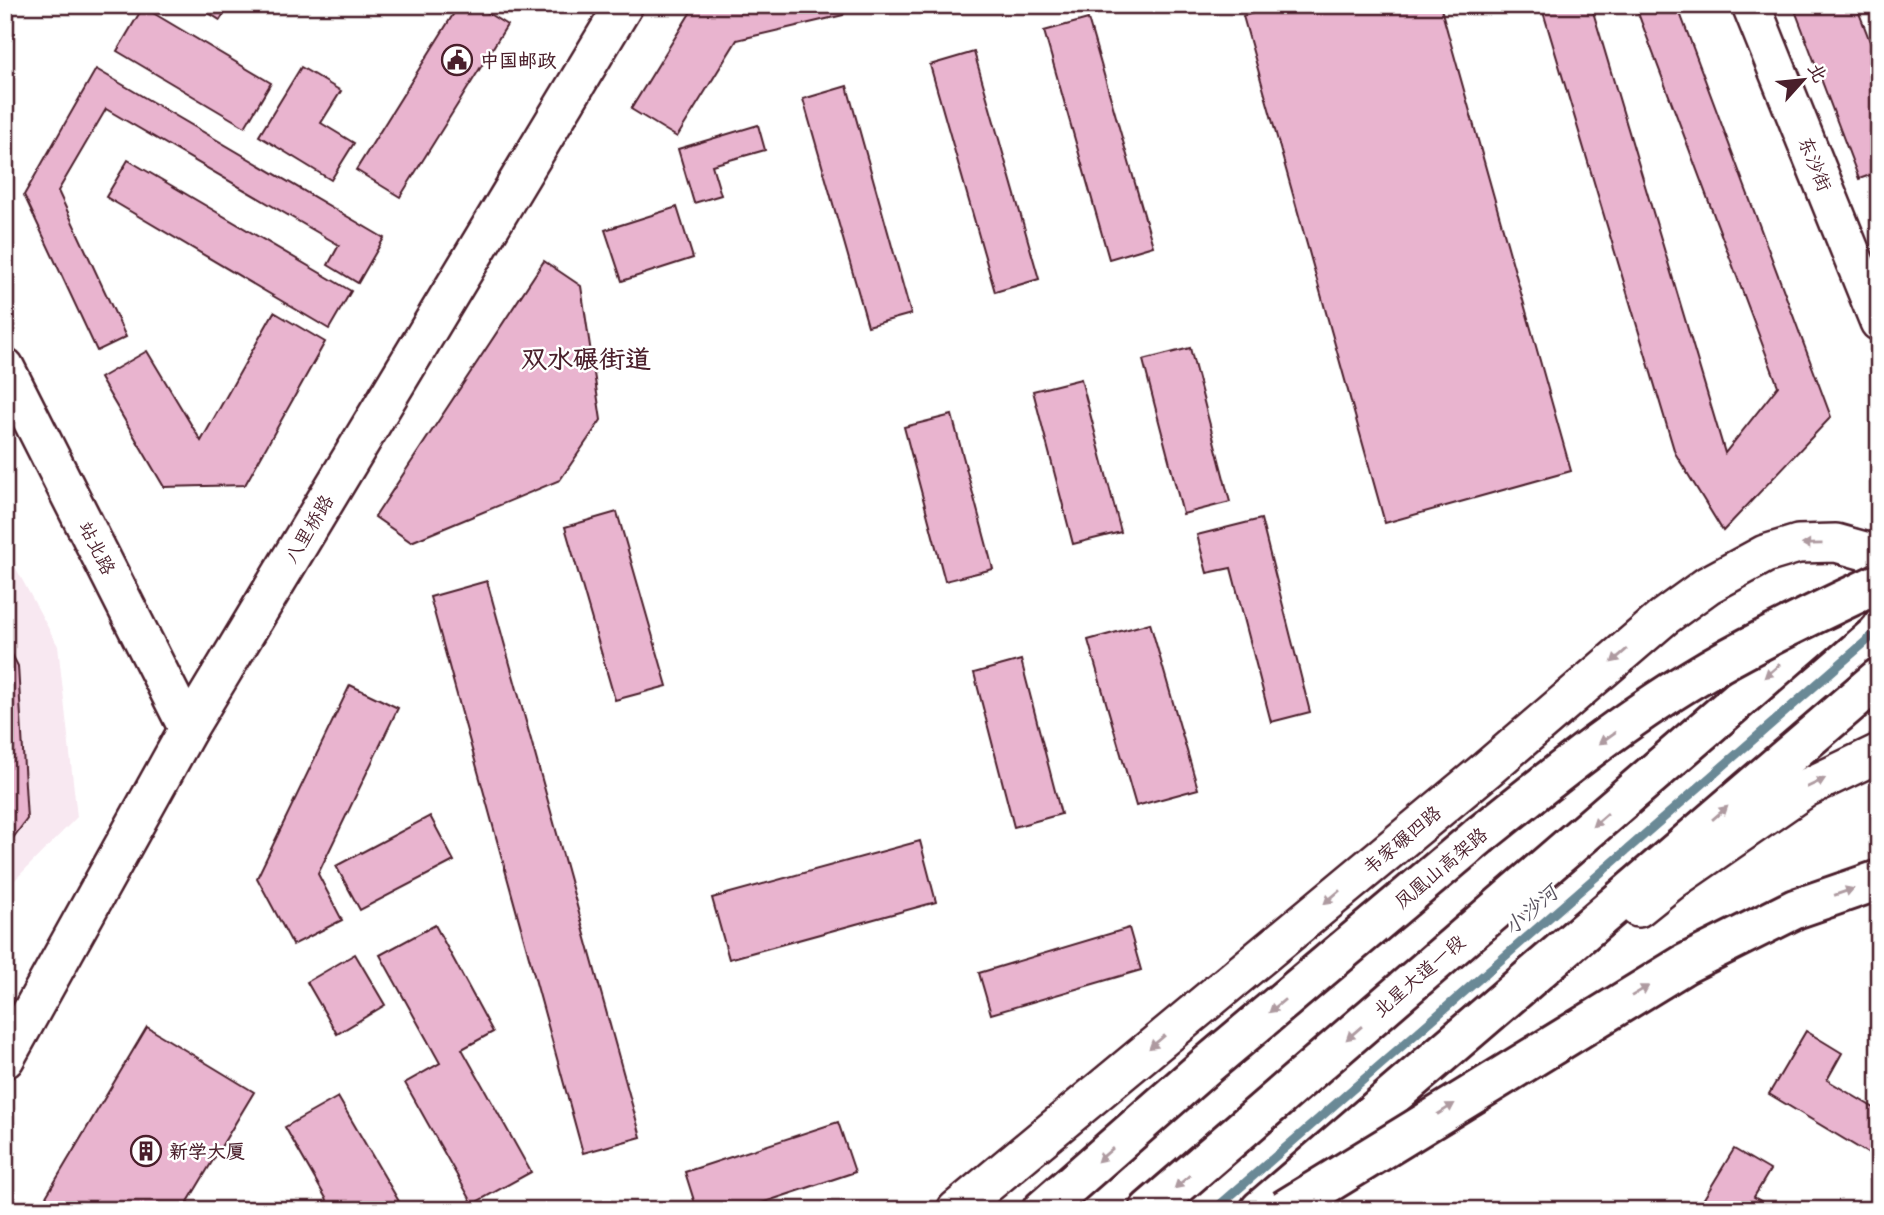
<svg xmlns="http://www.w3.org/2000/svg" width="1884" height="1215" viewBox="0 0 1884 1215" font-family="'Shantell Sans','LXGW WenKai TC',sans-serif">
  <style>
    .built { fill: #f8e8f1 }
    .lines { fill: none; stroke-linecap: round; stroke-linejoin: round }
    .stream { stroke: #6b8996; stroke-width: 9 }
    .building { fill: #e9b4cf; stroke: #4a1f2b; stroke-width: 2 }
    .secondary-casing { stroke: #4a1f2b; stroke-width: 42 }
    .highway-casing { stroke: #4a1f2b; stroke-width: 44 }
    .secondary { stroke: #fff; stroke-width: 37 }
    .highway { stroke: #fff; stroke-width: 38 }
    .highway-bridge-casing { stroke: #4a1f2b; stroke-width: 44; stroke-linecap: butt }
    .highway-bridge { stroke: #fff; stroke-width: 38 }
    .oneway { fill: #ae9aa0 }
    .labels { text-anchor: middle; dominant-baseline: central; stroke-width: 5; stroke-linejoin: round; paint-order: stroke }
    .poi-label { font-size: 19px; font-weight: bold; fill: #4a1f2b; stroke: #fff; text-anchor: start }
    .street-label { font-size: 19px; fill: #4a1f2b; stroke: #fff }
    .water-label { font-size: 21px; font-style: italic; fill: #5a5461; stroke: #fff }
    .district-label { font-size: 26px; font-weight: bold; fill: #4a1f2b; stroke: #fff }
  </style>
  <rect width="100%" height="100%" fill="#fff"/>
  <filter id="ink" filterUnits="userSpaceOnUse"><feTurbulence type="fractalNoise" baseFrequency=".0143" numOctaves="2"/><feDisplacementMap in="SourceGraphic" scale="14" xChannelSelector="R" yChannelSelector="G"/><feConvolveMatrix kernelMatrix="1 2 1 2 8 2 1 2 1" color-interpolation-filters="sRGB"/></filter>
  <g filter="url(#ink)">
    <!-- built -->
    <polygon class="built" points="5,548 58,646 77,817 5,890"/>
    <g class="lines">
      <!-- stream -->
      <polyline class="stream" points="1214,1210 1871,637"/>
    </g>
    <!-- building -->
    <g class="building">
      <polygon points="196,5 229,5 220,20"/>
      <polygon points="459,5 475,5 507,25 400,197 356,170"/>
      <polygon points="695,5 849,5 843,15 737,40 677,137 631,109"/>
      <polygon points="1281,5 1440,5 1571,471 1385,523 1243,16"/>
      <polygon points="1541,5 1591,5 1725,453 1778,386 1635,5 1677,5 1831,417 1723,531 1675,453"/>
      <polygon points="1793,5 1856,5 1879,65 1879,172 1859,179"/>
      <polygon points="143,7 271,83 245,127 117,51"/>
      <polygon points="1088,19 1153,246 1109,259 1044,31"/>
      <polygon points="974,52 1039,279 995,292 930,65"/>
      <polygon points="301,67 341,91 321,123 354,143 331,180 259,136"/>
      <polygon points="96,69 384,238 358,283 328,265 339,245 106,109 58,191 126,337 97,351 24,195"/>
      <polygon points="847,86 911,314 868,326 803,99"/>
      <polygon points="758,125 765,150 712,165 721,195 694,203 678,149"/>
      <polygon points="128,160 351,291 329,329 106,197"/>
      <polygon points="677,207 693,258 622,281 605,230"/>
      <polygon points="544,261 581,286 601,420 560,480 411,542 375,517"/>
      <polygon points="274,312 325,342 245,485 164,487 100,378 147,351 201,441"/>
      <polygon points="1190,348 1230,502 1183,514 1143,360"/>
      <polygon points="1081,379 1121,532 1073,544 1033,391"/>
      <polygon points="952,415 993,569 945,581 904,427"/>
      <polygon points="617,512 667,686 615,700 565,527"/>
      <polygon points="1261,519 1310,712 1271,722 1231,568 1207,573 1197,535"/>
      <polygon points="487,581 641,1137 583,1153 430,597"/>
      <polygon points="1150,623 1198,789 1136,806 1088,640"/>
      <polygon points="5,641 18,666 27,819 5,849"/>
      <polygon points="1021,660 1061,814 1014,827 974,673"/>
      <polygon points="350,685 398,708 318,874 342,920 293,945 257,878"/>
      <polygon points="430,816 454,861 360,910 336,866"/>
      <polygon points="920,841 936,902 729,959 712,898"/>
      <polygon points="435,925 493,1032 462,1049 531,1172 473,1204 405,1083 440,1063 380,955"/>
      <polygon points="1129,928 1141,970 991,1014 979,973"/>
      <polygon points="355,954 385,1005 337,1034 307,982"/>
      <polygon points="147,1027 254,1092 183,1210 38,1210"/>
      <polygon points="1806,1031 1842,1053 1827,1080 1879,1111 1879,1160 1769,1094"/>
      <polygon points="338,1097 404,1210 310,1210 327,1200 285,1127"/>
      <polygon points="838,1122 855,1172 741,1210 697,1210 685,1172"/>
      <polygon points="1734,1149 1770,1170 1754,1197 1776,1210 1697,1210"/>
    </g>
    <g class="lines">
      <!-- secondary casing -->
      <g class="secondary-casing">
        <g id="secondary">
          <polyline points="1751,5 1879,322"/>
          <polyline points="5,367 188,729"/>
          <polyline points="1638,908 1673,880 1806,788 1879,753"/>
          <polyline points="5,1059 188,729 624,5"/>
          <polyline points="956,1210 1486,770 1664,617 1708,585 1765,554 1798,544 1836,543 1879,555"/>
        </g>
      </g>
      <!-- highway casing -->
      <g class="highway-casing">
        <g id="highway">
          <polyline points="1042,1210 1206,1066 1479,836"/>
          <polyline points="1149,1210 1848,605"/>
          <polyline points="1260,1210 1879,678"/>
        </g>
      </g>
      <!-- secondary -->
      <use href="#secondary" class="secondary"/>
      <!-- highway -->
      <use href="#highway" class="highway"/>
      <!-- highway-bridge casing -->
      <g class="highway-bridge-casing">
        <g id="highway-bridge">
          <path d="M1479 836C1548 781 1619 723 1694 678 1753 642 1817 613 1879 583"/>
          <polyline points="1284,1210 1685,964 1795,909 1879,880"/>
        </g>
      </g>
      <!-- highway-bridge -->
      <use href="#highway-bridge" class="highway-bridge"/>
    </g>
    <!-- one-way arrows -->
    <defs><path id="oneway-solid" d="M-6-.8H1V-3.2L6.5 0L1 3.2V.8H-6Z" transform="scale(1.75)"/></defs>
    <g class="oneway">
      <use href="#oneway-solid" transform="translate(1812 544) rotate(179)"/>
      <use href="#oneway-solid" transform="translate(1619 656) rotate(139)"/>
      <use href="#oneway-solid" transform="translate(1772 671) rotate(139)"/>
      <use href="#oneway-solid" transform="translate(1607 738) rotate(145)"/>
      <use href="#oneway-solid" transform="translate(1816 783) rotate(-26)"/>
      <use href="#oneway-solid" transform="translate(1720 813) rotate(-41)"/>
      <use href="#oneway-solid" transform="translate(1600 820) rotate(139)"/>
      <use href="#oneway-solid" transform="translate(1844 892) rotate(-19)"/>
      <use href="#oneway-solid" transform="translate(1332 897) rotate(140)"/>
      <use href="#oneway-solid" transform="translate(1640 991) rotate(-31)"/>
      <use href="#oneway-solid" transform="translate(1277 1006) rotate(140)"/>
      <use href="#oneway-solid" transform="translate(1354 1033) rotate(139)"/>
      <use href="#oneway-solid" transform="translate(1157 1042) rotate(140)"/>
      <use href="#oneway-solid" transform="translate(1446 1109) rotate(-32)"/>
      <use href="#oneway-solid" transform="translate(1105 1155) rotate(139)"/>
      <use href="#oneway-solid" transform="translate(1182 1182) rotate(139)"/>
    </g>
  </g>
  <!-- icons -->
  <defs>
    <g id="civic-ring" transform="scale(1.575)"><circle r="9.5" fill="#fff" stroke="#4a1f2b" stroke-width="1.5"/><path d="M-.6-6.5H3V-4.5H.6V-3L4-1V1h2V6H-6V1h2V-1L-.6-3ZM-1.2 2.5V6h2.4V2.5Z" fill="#4a1f2b"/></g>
    <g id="building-ring" transform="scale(1.575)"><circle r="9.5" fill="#fff" stroke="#4a1f2b" stroke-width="1.5"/><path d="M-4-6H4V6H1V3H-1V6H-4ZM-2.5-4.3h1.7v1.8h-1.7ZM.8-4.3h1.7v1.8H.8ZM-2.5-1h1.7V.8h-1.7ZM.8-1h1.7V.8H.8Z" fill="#4a1f2b"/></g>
  </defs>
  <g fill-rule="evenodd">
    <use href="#civic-ring" x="457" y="60"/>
    <use href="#building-ring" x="146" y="1151"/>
  </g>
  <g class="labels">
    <!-- poi labels -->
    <g class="poi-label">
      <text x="480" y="60">中国邮政</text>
      <text x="169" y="1151">新学大厦</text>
    </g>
    <!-- street labels -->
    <g class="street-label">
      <text transform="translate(1815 164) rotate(68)">东沙街</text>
      <text transform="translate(309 529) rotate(-59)">八里桥路</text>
      <text transform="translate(97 548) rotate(63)">站北路</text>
      <text transform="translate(1402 840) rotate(-40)">韦家碾四路</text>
      <text transform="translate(1441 868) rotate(-40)">凤凰山高架路</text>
      <text transform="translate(1419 976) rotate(-41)">北星大道一段</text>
    </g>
    <!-- water labels -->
    <g class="water-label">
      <text transform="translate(1531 910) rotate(-41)">小沙河</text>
    </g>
    <!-- district labels -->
    <g class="district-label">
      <text x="586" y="358">双水碾街道</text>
    </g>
  </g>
  <!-- margin -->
  <rect width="1884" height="1215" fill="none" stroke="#fff" stroke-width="28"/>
  <rect x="14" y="14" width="1856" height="1187" fill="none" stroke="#4a1f2b" stroke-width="2.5" filter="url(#ink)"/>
  <!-- north arrow -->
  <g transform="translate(1803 80) rotate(63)" stroke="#ffffff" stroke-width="5" paint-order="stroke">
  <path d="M0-5L12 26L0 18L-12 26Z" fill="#4a1f2b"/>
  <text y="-10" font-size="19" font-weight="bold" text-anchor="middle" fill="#4a1f2b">北</text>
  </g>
</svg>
